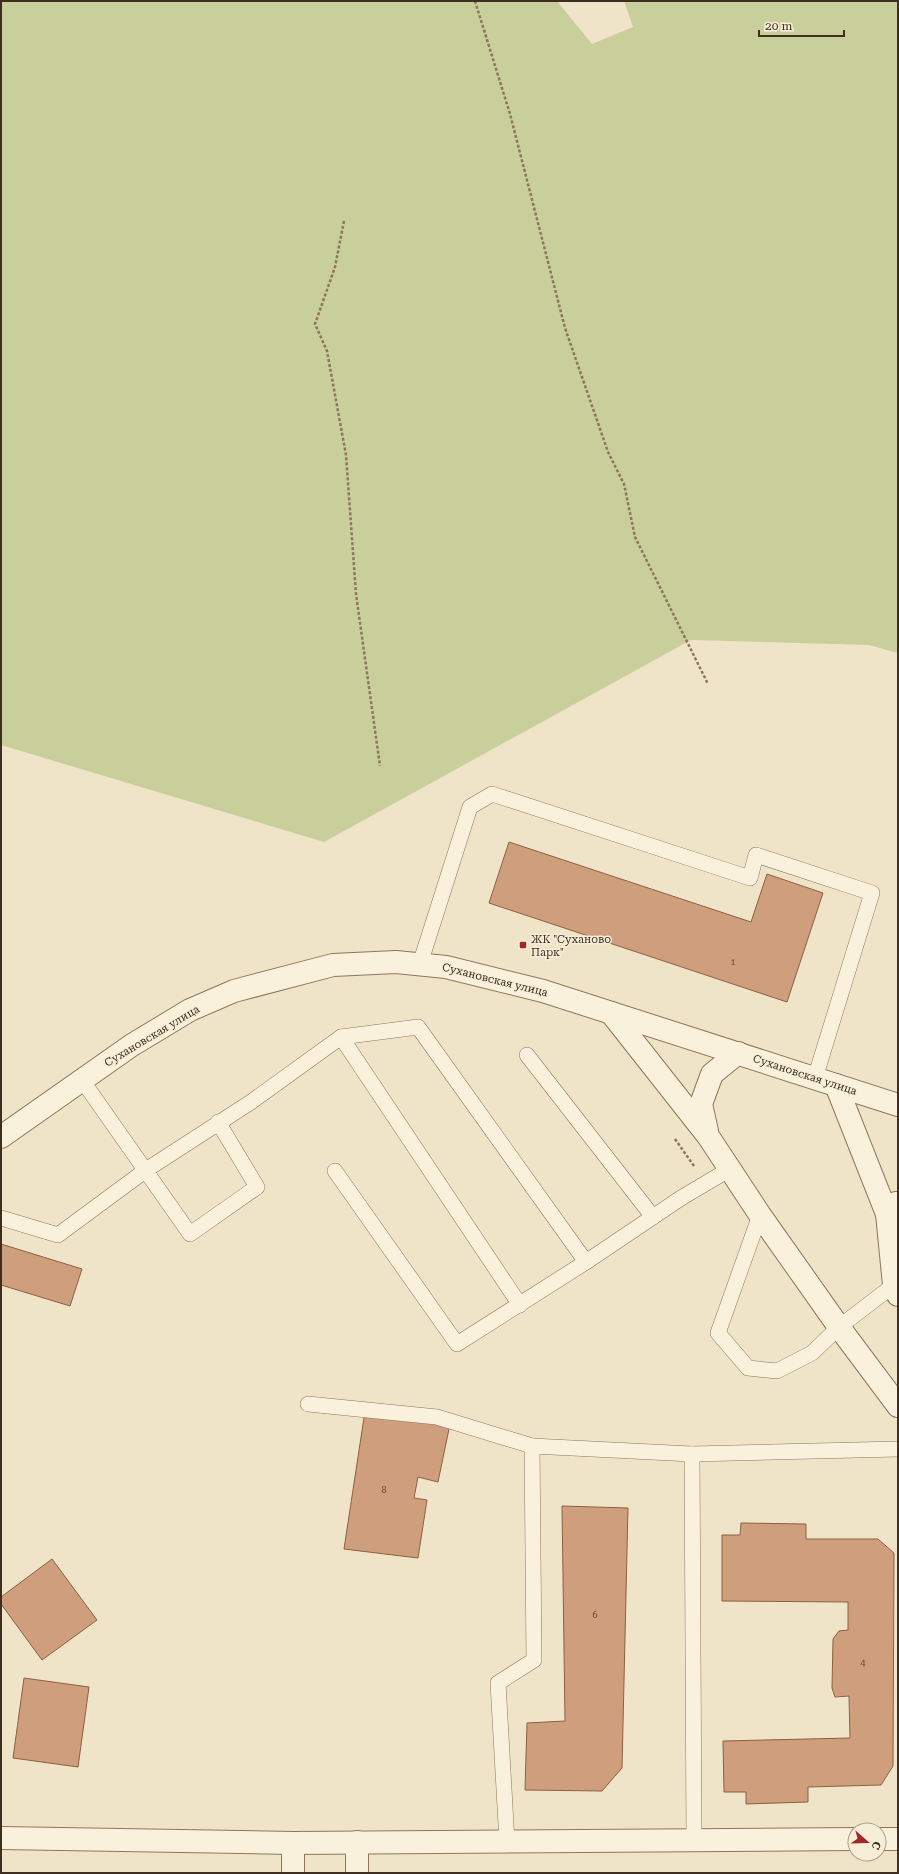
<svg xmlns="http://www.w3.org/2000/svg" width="899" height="1874" viewBox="0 0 899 1874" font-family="'Roboto Serif',serif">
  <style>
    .green { fill: #c9cf9b }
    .building { fill: #cf9f7d; stroke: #8d5f41 }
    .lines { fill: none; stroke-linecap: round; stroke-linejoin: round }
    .lane-casing { stroke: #8d765c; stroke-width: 16 }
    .street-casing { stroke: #8d765c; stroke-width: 24 }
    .path { stroke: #8d765c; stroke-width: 2.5; stroke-dasharray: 3 2; stroke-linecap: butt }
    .lane { stroke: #faf1dc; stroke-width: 15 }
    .street { stroke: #faf1dc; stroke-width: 22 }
    .poi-dot { fill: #9e2a2b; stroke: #f7eed8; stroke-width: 1.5 }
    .labels { text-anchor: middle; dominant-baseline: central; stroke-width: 3; stroke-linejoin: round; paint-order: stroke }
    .number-label { font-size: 9px; fill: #624a37 }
    .poi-label { font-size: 11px; fill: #3d2e20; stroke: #f7eed8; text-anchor: start }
    .street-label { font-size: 11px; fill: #3d2e20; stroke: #f7eed8 }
  </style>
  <rect width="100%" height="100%" fill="#f0e4c8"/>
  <!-- green -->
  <polygon class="green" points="1,1 557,1 592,44 633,27 624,1 898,1 898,653 869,645 691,640 324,842 1,745"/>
  <!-- building -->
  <g class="building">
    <polygon points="509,842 751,922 767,874 823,893 787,1002 489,903"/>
    <polygon points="1,1244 82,1269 70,1306 1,1285"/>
    <polygon points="365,1411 450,1424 438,1482 418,1477 414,1498 427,1500 418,1558 344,1549"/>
    <polygon points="562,1506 628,1508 622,1768 602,1791 525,1790 527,1723 565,1721"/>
    <polygon points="741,1523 806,1524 806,1539 878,1539 894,1553 893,1766 881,1785 808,1787 808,1802 746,1804 746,1792 724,1792 723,1741 850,1738 849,1696 835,1697 832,1688 833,1639 839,1631 848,1630 848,1602 722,1601 722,1535 740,1535"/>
    <polygon points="52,1559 97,1620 42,1660 1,1604 1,1597"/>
    <polygon points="24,1678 89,1687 78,1767 13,1758"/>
  </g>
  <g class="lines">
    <!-- lane casing -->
    <g class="lane-casing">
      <g id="lane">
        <polyline points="420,964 470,807 492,794 750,878 756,855 872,893 815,1078"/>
        <polyline points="341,1037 520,1305"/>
        <polyline points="527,1055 653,1217"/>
        <polyline points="82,1080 190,1234 257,1187 218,1122"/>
        <polyline points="335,1171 457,1344 586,1262 681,1198 730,1169"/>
        <polyline points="760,1215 718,1333 748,1368 777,1371 812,1353 839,1327 894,1285 898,1286"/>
        <polyline points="1,1218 58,1235 146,1170 251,1102 341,1037 418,1027 586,1262"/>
        <polyline points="308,1404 437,1417 532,1446"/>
        <polyline points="692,1454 694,1839"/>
        <polyline points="507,1842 498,1683 534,1660 532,1446 692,1454 898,1449"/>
      </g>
    </g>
    <!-- street casing -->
    <g class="street-casing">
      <g id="street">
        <polyline points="611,1013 708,1136 760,1215 839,1327 898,1406"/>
        <polyline points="836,1085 887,1214"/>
        <polyline points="707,1131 701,1104 712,1074 738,1053"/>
        <polyline points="1,1137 132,1045 190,1010 234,991 333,965 396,962 446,967 543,991 898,1105"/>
        <polyline points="896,1203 887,1214 894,1285 898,1295"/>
        <polyline points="1,1838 293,1843 855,1839"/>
        <polyline points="879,1839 898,1839"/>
        <polyline points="293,1873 293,1843"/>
        <polyline points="357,1873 357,1842"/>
      </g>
    </g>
    <!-- path -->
    <g class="path">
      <polyline points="475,1 510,114 565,328 608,452 624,484 635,537 708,684"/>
      <polyline points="344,221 335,267 315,324 327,351 346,455 356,594 380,766"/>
      <polyline points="675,1139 694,1166"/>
    </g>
    <!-- lane -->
    <use href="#lane" class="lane"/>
    <!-- street -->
    <use href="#street" class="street"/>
  </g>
  <!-- markers -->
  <rect class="poi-dot" x="519" y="941" width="8" height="8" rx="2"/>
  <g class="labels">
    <!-- number labels -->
    <g class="number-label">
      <text x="733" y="962">1</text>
      <text x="384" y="1490">8</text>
      <text x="595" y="1615">6</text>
      <text x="863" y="1663">4</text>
    </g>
    <!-- poi labels -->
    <g class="poi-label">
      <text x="531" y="939">ЖК "Суханово<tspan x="531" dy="13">Парк"</tspan></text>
    </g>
    <!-- street labels -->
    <g class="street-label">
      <text transform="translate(495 980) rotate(14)">Сухановская улица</text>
      <text transform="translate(152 1036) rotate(-31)">Сухановская улица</text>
      <text transform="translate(805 1075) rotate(18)">Сухановская улица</text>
    </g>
  </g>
  <!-- border -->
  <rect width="899" height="1874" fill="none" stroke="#3d2e20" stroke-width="4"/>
  <!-- north arrow -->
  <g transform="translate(867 1842) rotate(110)"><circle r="19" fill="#f7eed8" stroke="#ada18e"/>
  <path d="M0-3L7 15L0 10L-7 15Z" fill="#9e2a2b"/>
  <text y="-6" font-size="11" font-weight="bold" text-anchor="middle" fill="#3d2e20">С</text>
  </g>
  <!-- scale -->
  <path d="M759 30v6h85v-6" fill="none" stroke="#3d2e20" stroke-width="2"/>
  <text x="765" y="30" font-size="12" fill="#3d2e20" stroke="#f7eed8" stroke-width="3" paint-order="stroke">20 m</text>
</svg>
